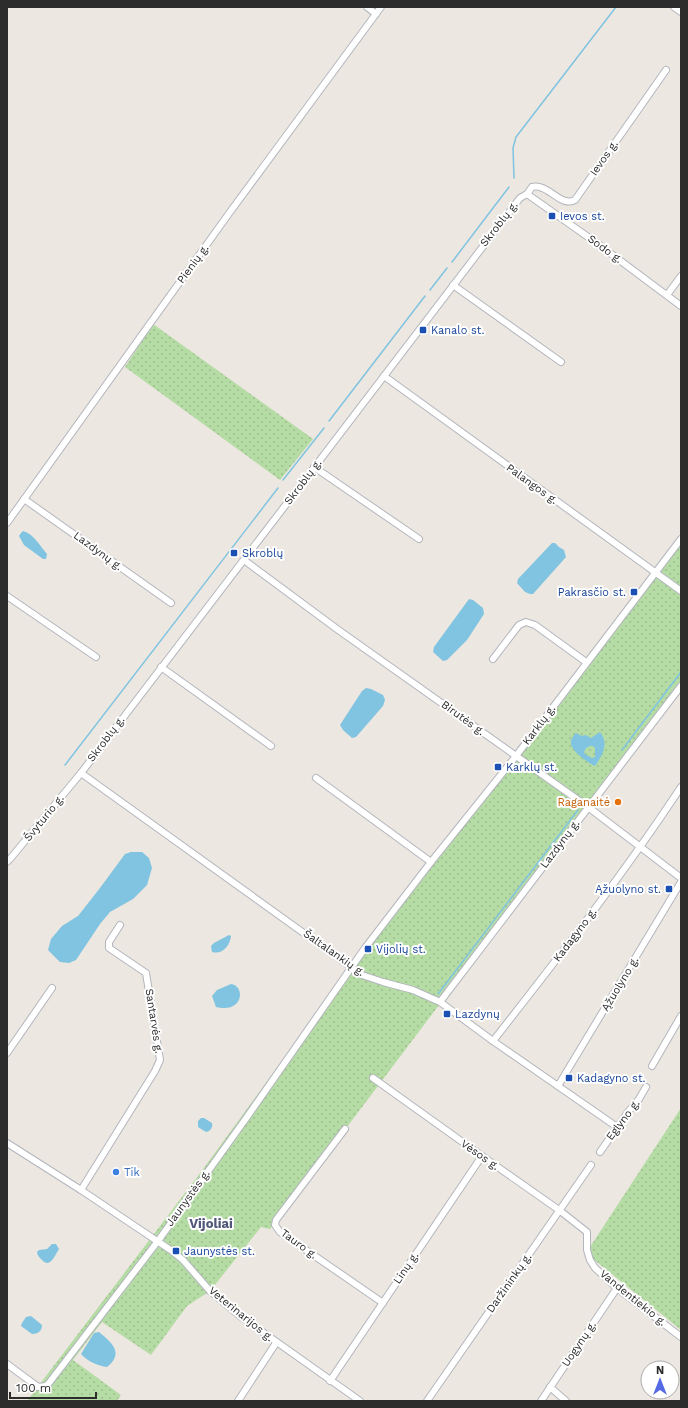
<svg xmlns="http://www.w3.org/2000/svg" width="688" height="1408" viewBox="0 0 688 1408" font-family="'Work Sans',sans-serif">
  <style>
    .grass { fill: url(#grass-dots) }
    .water { fill: #80c4e1; fill-rule: evenodd }
    .lines { fill: none; stroke-linecap: round; stroke-linejoin: round }
    .stream { stroke: #80c4e1; stroke-width: 1.5 }
    .minor-casing { stroke: #b4b6be; stroke-width: 8 }
    .minor { stroke: #fff; stroke-width: 6 }
    .transit-dot { fill: #1a4fb4; stroke: #fff; stroke-width: 1.5 }
    .food-dot { fill: #e8710a; stroke: #fff; stroke-width: 1.5 }
    .shop-dot { fill: #3f7fe0; stroke: #fff; stroke-width: 1.5 }
    .labels { text-anchor: middle; dominant-baseline: central; stroke-width: 4; stroke-linejoin: round; paint-order: stroke }
    .street-label { font-size: 11px; fill: #2c2c2c; stroke: #fff }
    .transit-label { font-size: 11px; fill: #164399; stroke: #fff; text-anchor: start }
    .food-label { font-size: 11px; fill: #c56008; stroke: #fff; text-anchor: end }
    .shop-label { font-size: 11px; fill: #366cbe; stroke: #fff; text-anchor: start }
    .quarter-label { font-size: 13px; font-weight: bold; fill: #515778; stroke: #fff }
  </style>
  <defs>
    <pattern id="grass-dots" width="8" height="8" patternUnits="userSpaceOnUse"><rect width="8" height="8" fill="#b5dca4"/><path d="M2 2h.1M6 6h.1" fill="none" stroke="#9cbd8d" stroke-width="1.8" stroke-linecap="round"/></pattern>
  </defs>
  <rect width="100%" height="100%" fill="#ece7e0"/>
  <!-- grass -->
  <g class="grass">
    <polygon points="153,324 313,439 280,480 125,367"/>
    <polygon points="681,539 681,686 441,997 439,1005 270,1229 261,1227 210,1291 187,1306 151,1355 102,1322 73,1360 121,1395 117,1401 27,1401 198,1176 339,983"/>
    <polygon points="681,1108 681,1330 592,1258 590,1247"/>
  </g>
  <!-- water -->
  <g class="water">
    <path d="M23 531C34 534 40 546 47 554L46 559H43L24 545 19 536 21 533Z"/>
    <polygon points="552,543 555,543 559,547 564,550 566,557 533,594 530,594 525,592 517,583 518,579"/>
    <polygon points="469,599 473,600 483,608 484,614 467,640 447,660 443,661 433,652 434,647"/>
    <polygon points="366,688 371,689 383,695 385,700 383,706 356,737 352,738 343,730 340,725 362,691"/>
    <path d="M600 732C609 743 603 755 595 766 588 763 569 750 571 741 571 739 574 735 576 733L582 736 586 735 591 738ZM590 746H593L595 748V757L592 758 585 754 584 752 586 748Z"/>
    <polygon points="131,852 142,852 149,858 152,868 147,885 133,899 110,912 100,924 76,960 69,963 60,962 48,950 51,939 62,926 78,916 100,888 125,854"/>
    <path d="M229 935 231 936C230 946 222 955 212 952L211 946 214 943Z"/>
    <path d="M231 984C246 986 243 1014 216 1007L212 996 217 990Z"/>
    <path d="M201 1118H204L212 1123C213 1127 211 1131 206 1132L198 1127V1121Z"/>
    <path d="M52 1244H56L59 1249C55 1255 50 1269 42 1260 39 1257 37 1255 37 1252L39 1250 47 1249Z"/>
    <path d="M31 1316 42 1325C42 1331 38 1334 32 1334L21 1326 22 1323 26 1317Z"/>
    <path d="M99 1332C111 1342 125 1353 107 1367 98 1366 87 1361 81 1354L94 1333Z"/>
  </g>
  <g class="lines">
    <!-- stream -->
    <g class="stream">
      <polyline points="514,178 513,148 516,137 616,7"/>
      <polyline points="452,262 509,187"/>
      <polyline points="430,290 447,268"/>
      <polyline points="329,421 425,296"/>
      <polyline points="283,480 324,428"/>
      <polyline points="622,750 681,672"/>
      <polyline points="65,765 278,488"/>
      <polyline points="438,994 578,810"/>
    </g>
    <!-- minor casing -->
    <g class="minor-casing">
      <g id="minor">
        <polyline points="367,7 376,14"/>
        <polyline points="674,7 681,12"/>
        <polyline points="527,194 598,244 681,306"/>
        <polyline points="453,285 561,362"/>
        <polyline points="667,295 681,276"/>
        <polyline points="384,376 681,591"/>
        <polyline points="314,467 419,539"/>
        <polyline points="24,499 171,603"/>
        <polyline points="7,523 230,212 381,7"/>
        <polyline points="244,560 337,629 588,807 681,878"/>
        <polyline points="7,596 96,657"/>
        <polyline points="493,659 519,625 526,622 535,625 586,662"/>
        <polyline points="161,667 271,746"/>
        <polyline points="81,773 362,975 383,982 413,990 440,1002 493,1041 617,1127"/>
        <polyline points="316,778 431,862"/>
        <path d="M7 862 10 859 81 773 520 198 527 194 532 187C548 183 561 208 575 200L666 70"/>
        <polyline points="440,1002 681,686"/>
        <path d="M493 1041C558 958 623 875 681 787"/>
        <polyline points="7,1053 52,988"/>
        <polyline points="652,1066 681,1016"/>
        <polyline points="373,1078 482,1156 559,1210 587,1232 587,1250 590,1260 595,1268 617,1288 681,1337"/>
        <polyline points="558,1086 681,882"/>
        <polyline points="345,1129 276,1220 275,1225 280,1232 383,1303"/>
        <polyline points="7,1143 81,1190 172,1251 183,1260 210,1291 240,1316 360,1401"/>
        <polyline points="600,1152 628,1112 639,1099 646,1087"/>
        <polyline points="81,1190 155,1071 160,1060 146,973 109,948 109,942 120,925"/>
        <polyline points="7,1364 38,1387 46,1386 49,1383 158,1241 247,1117 365,948 431,862 516,756 681,539"/>
        <polyline points="330,1381 482,1156"/>
        <polyline points="550,1387 566,1401"/>
        <polyline points="238,1401 276,1343"/>
        <polyline points="427,1401 591,1165"/>
        <polyline points="541,1401 617,1288"/>
      </g>
    </g>
    <!-- minor -->
    <use href="#minor" class="minor"/>
  </g>
  <!-- markers -->
  <g class="transit-dot">
    <rect x="548" y="212" width="8" height="8" rx="2"/>
    <rect x="419" y="326" width="8" height="8" rx="2"/>
    <rect x="230" y="549" width="8" height="8" rx="2"/>
    <rect x="630" y="588" width="8" height="8" rx="2"/>
    <rect x="494" y="763" width="8" height="8" rx="2"/>
    <rect x="665" y="885" width="8" height="8" rx="2"/>
    <rect x="364" y="945" width="8" height="8" rx="2"/>
    <rect x="443" y="1010" width="8" height="8" rx="2"/>
    <rect x="565" y="1074" width="8" height="8" rx="2"/>
    <rect x="172" y="1247" width="8" height="8" rx="2"/>
  </g>
  <circle class="food-dot" cx="618" cy="802" r="4"/>
  <circle class="shop-dot" cx="116" cy="1172" r="4"/>
  <g class="labels">
    <!-- street labels -->
    <g class="street-label">
      <text transform="translate(604 158) rotate(-55)">Ievos g.</text>
      <text transform="translate(499 224) rotate(-52)">Skroblų g.</text>
      <text transform="translate(605 249) rotate(36)">Sodo g.</text>
      <text transform="translate(193 264) rotate(-54)">Pienių g.</text>
      <text transform="translate(303 482) rotate(-53)">Skroblų g.</text>
      <text transform="translate(532 484) rotate(36)">Palangos g.</text>
      <text transform="translate(98 551) rotate(36)">Lazdynų g.</text>
      <text transform="translate(463 718) rotate(36)">Birutės g.</text>
      <text transform="translate(539 725) rotate(-53)">Karklų g.</text>
      <text transform="translate(106 739) rotate(-53)">Skroblų g.</text>
      <text transform="translate(44 818) rotate(-51)">Švyturio g.</text>
      <text transform="translate(560 844) rotate(-53)">Lazdynų g.</text>
      <text transform="translate(575 935) rotate(-53)">Kadagyno g.</text>
      <text transform="translate(334 953) rotate(35)">Šaltalankių g.</text>
      <text transform="translate(620 984) rotate(-59)">Ąžuolyno g.</text>
      <text transform="translate(154 1021) rotate(81)">Santarvės g.</text>
      <text transform="translate(623 1120) rotate(-53)">Eglyno g.</text>
      <text transform="translate(480 1155) rotate(35)">Vėsos g.</text>
      <text transform="translate(188 1198) rotate(-54)">Jaunystės g.</text>
      <text transform="translate(299 1244) rotate(36)">Tauro g.</text>
      <text transform="translate(406 1268) rotate(-56)">Linų g.</text>
      <text transform="translate(509 1283) rotate(-55)">Daržininkų g.</text>
      <text transform="translate(633 1298) rotate(39)">Vandentiekio g.</text>
      <text transform="translate(241 1314) rotate(39)">Veterinarijos g.</text>
      <text transform="translate(579 1344) rotate(-56)">Uogynų g.</text>
    </g>
    <!-- transit labels -->
    <g class="transit-label">
      <text x="560" y="216">Ievos st.</text>
      <text x="431" y="330">Kanalo st.</text>
      <text x="242" y="553">Skroblų</text>
      <text x="626" y="592" text-anchor="end">Pakrasčio st.</text>
      <text x="506" y="767">Karklų st.</text>
      <text x="661" y="889" text-anchor="end">Ąžuolyno st.</text>
      <text x="376" y="949">Vijolių st.</text>
      <text x="455" y="1014">Lazdynų</text>
      <text x="577" y="1078">Kadagyno st.</text>
      <text x="184" y="1251">Jaunystės st.</text>
    </g>
    <!-- food labels -->
    <g class="food-label">
      <text x="610" y="802">Raganaitė</text>
    </g>
    <!-- shop labels -->
    <g class="shop-label">
      <text x="124" y="1172">Tik</text>
    </g>
    <!-- quarter labels -->
    <g class="quarter-label">
      <text x="211" y="1223">Vijoliai</text>
    </g>
  </g>
  <!-- border -->
  <rect width="688" height="1408" fill="none" stroke="#2c2c2c" stroke-width="16"/>
  <!-- north arrow -->
  <g transform="translate(660 1380)"><circle r="19" fill="#ffffff" stroke="#ababab"/>
  <path d="M0-3L7 15L0 10L-7 15Z" fill="#546be5"/>
  <text y="-6" font-size="11" font-weight="bold" text-anchor="middle" fill="#2c2c2c">N</text>
  </g>
  <!-- scale -->
  <path d="M10 1392v6h86v-6" fill="none" stroke="#2c2c2c" stroke-width="2"/>
  <text x="16" y="1392" font-size="12" fill="#2c2c2c" stroke="#ffffff" stroke-width="3" paint-order="stroke">100 m</text>
</svg>
